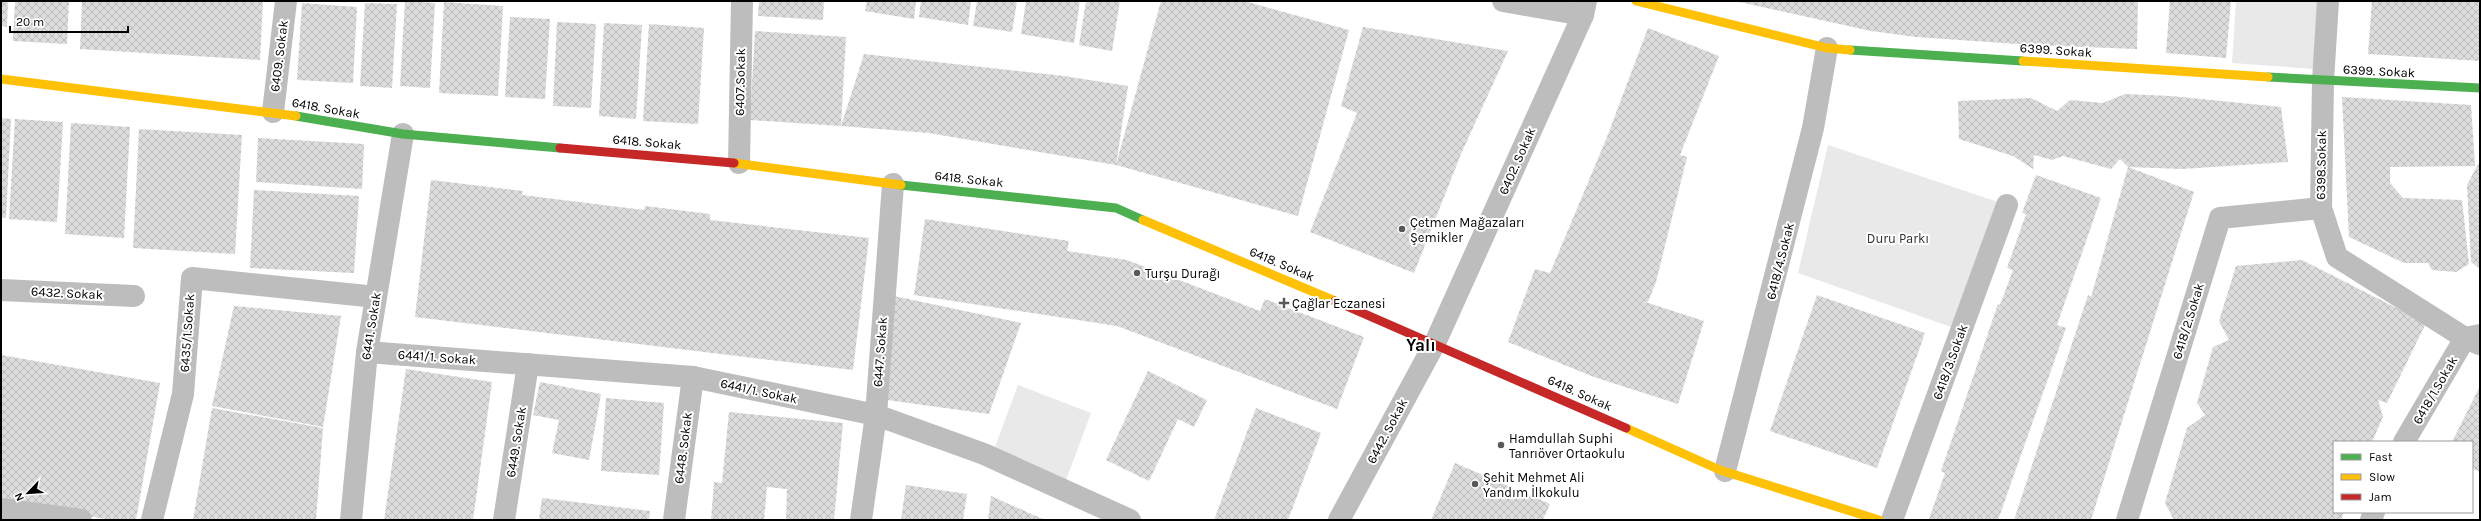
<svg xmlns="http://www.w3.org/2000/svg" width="2481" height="521" viewBox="0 0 2481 521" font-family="Karla,sans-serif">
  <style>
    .green { fill: #e9e9e9 }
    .building { fill: url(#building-cross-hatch) }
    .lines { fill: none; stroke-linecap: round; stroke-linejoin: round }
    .street { stroke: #bdbdbd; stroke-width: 22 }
    .fast { stroke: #4caf50; stroke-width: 9 }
    .slow { stroke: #ffc107; stroke-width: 9 }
    .jam { stroke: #c62828; stroke-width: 9 }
    .poi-dot { fill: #595959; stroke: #fff; stroke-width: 1.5 }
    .labels { text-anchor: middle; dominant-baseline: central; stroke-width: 4; stroke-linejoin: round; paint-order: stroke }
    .street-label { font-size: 13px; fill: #000; stroke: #fff }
    .poi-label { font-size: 13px; fill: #000; stroke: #fff; text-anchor: start }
    .park-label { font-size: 13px; fill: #2e2e2e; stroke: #fff }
    .district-label { font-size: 17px; font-weight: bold; fill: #000; stroke: #fff }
  </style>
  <defs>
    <pattern id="building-cross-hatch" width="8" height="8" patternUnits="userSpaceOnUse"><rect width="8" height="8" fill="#dcdcdc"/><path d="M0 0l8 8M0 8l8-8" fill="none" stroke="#bbb"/></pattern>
  </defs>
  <rect width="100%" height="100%" fill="#fff"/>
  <!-- green -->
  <g class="green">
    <polygon points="2236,1 2319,1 2314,69 2232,63"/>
    <polygon points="1828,145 2007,205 1951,327 1798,273"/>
    <polygon points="1018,385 1091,413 1065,483 992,455"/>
  </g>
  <!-- building -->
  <g class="building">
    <polygon points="1,1 8,1 7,27 1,26"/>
    <polygon points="15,1 69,1 67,44 13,41"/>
    <polygon points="82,1 263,1 260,60 80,49"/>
    <polygon points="405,1 435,3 430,88 400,86"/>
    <polygon points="759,1 824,1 823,20 758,16"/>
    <polygon points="867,1 916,1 914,19 865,11"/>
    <polygon points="921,1 971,1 968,25 919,17"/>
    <polygon points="977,1 1017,1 1012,32 973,26"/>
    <polygon points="1026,1 1080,1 1074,43 1021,34"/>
    <polygon points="1086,1 1120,1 1112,51 1079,45"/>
    <polygon points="1161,1 1244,1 1349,30 1298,216 1116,165 929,133 841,126 864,54 1064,76 1128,86 1116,165"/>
    <polygon points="1735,1 2138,1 2137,49 2032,45 1916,37 1871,31"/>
    <polygon points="2170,1 2231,1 2226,58 2166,53"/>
    <polygon points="2372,1 2480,1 2480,61 2368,54"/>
    <polygon points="444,2 503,6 498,96 439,93"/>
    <polygon points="302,3 357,7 353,83 297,80"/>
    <polygon points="365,3 397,4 392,88 360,86"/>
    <polygon points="510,17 550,19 545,99 505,97"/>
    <polygon points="557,22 596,24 591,108 553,106"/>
    <polygon points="604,23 642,25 636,119 599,116"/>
    <polygon points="649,24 704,28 698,124 643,121"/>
    <polygon points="1363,27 1508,51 1461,154 1414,273 1310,232 1357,113 1341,106"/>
    <polygon points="1648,28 1719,56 1680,155 1687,157 1656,282 1648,302 1642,301 1704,321 1678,404 1594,377 1508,342 1535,269 1550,273 1607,137"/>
    <polygon points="755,31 846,37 841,126 750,120"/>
    <polygon points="2125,94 2171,96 2281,107 2288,162 2182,169 2128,167 2194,192 2091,520 2014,520 2088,295 2091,297 2128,167 2120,159 2111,169 2063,156 2052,160 2034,155 2033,169 2013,156 1959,139 1958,101 2031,98 2057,111 2070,100 2103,103"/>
    <polygon points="2342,97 2471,105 2475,166 2390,167 2390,183 2403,198 2462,200 2469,264 2456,272 2432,270 2428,263 2404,263 2349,237"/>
    <polygon points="1,118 11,119 6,218 1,218"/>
    <polygon points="15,119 63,122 57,222 9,219"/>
    <polygon points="71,123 130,127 124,238 65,234"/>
    <polygon points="139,129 242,135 235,254 133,248"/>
    <polygon points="258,138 364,144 362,189 256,182"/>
    <polygon points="2478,164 2480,164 2480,269 2471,262 2467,185"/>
    <polygon points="2036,175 2101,198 2057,325 2066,328 1998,520 1933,520 1929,519 1945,473 1941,471 1998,304 2000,305 2013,270 2007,268 2026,214 2022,213"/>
    <polygon points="431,180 523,191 522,195 644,210 645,206 710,214 710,220 869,238 853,370 415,317"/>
    <polygon points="254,190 359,196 354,273 250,268"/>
    <polygon points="925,219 1069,241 1067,251 1127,260 1260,311 1265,299 1364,337 1337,409 1117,326 914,295"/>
    <polygon points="2302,260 2426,323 2387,403 2378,400 2383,417 2372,442 2334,442 2334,512 2344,512 2341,520 2174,520 2165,503 2187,428 2205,415 2197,403 2213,347 2229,340 2219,321 2236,266"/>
    <polygon points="1817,295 1925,333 1877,468 1770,431"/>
    <polygon points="894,296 1021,323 989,414 887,400"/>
    <polygon points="234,306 341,316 323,427 212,406"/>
    <polygon points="1,355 160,383 136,520 111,520 1,501"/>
    <polygon points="406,369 492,382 473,520 384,520"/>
    <polygon points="1148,371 1207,400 1194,427 1178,419 1149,481 1106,460"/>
    <polygon points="540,382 601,394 589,460 552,453 559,420 533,415"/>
    <polygon points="2480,386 2480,472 2472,468 2472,442 2452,442"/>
    <polygon points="606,398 664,403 659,475 601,471"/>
    <polygon points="212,408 323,428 316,520 193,520"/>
    <polygon points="1256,408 1321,433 1288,520 1214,520"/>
    <polygon points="729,412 843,423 834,520 786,520 787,489 767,487 764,520 711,520 714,482 722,483"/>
    <polygon points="1455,463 1550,504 1543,520 1431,520"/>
    <polygon points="906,485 967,494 963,520 901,520"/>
    <polygon points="991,496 1045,520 988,520"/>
    <polygon points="542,498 650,511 649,520 539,520"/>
  </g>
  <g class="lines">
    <!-- street -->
    <g class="street">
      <polyline points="1503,1 1583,15"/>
      <polyline points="2328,1 2323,81 2321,208 2337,257 2465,338 2480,335"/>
      <polyline points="273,112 286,1"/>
      <polyline points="739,163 742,1"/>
      <polyline points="1,290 134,296"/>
      <polyline points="367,352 693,377 876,415 984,454 1130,520"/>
      <polyline points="2404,442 2465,338 2479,344"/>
      <polyline points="1725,471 1813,128 1827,48"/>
      <polyline points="1,509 81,520"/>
      <polyline points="152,520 183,394 192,278 376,297"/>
      <polyline points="351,520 367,352 403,134"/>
      <polyline points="504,520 528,364"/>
      <polyline points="674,520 693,377"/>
      <polyline points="861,520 876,415 893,184"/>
      <polyline points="1339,520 1435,343 1583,15 1586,1"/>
      <polyline points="1892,520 2007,205"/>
      <polyline points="2127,520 2220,218 2321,208"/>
      <polyline points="2371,520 2374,512"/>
    </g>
    <!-- fast -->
    <g class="fast">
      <polyline points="1850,50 2023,61"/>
      <polyline points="2268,77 2480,88"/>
      <polyline points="296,116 403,134 560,148"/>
      <polyline points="901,185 1116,208 1143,220"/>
    </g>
    <!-- slow -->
    <g class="slow">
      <polyline points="1636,1 1827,48 1850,50"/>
      <polyline points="2023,61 2268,77"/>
      <polyline points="1,79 296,116"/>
      <polyline points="734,163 901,185"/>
      <polyline points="1143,220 1335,301"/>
      <polyline points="1626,428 1720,470 1879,520"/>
    </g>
    <!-- jam -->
    <g class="jam">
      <polyline points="560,148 734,163"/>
      <polyline points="1335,301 1626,428"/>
    </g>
  </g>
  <!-- markers -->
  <g class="poi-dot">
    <circle cx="1402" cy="229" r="4"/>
    <circle cx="1137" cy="273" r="4"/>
    <path d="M1282 297h4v4h4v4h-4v4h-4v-4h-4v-4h4z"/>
    <circle cx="1501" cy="445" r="4"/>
    <circle cx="1475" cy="484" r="4"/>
  </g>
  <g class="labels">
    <!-- street labels -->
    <g class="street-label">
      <text transform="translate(2056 50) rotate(4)">6399. Sokak</text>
      <text transform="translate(279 56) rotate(-83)">6409. Sokak</text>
      <text transform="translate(2379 71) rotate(3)">6399. Sokak</text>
      <text transform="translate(740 82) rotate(-89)">6407.Sokak</text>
      <text transform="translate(326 108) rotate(10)">6418. Sokak</text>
      <text transform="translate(647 142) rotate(5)">6418. Sokak</text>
      <text transform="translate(1517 161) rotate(-66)">6402. Sokak</text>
      <text transform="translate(2321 165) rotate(-89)">6398.Sokak</text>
      <text transform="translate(969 179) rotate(6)">6418. Sokak</text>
      <text transform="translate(1780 261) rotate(-76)">6418/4.Sokak</text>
      <text transform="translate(1282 264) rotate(23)">6418. Sokak</text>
      <text transform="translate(67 293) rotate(3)">6432. Sokak</text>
      <text transform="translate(2188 321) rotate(-73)">6418/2.Sokak</text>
      <text transform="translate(371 326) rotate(-81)">6441. Sokak</text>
      <text transform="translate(187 333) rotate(-86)">6435/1.Sokak</text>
      <text transform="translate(880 352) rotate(-86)">6447. Sokak</text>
      <text transform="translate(437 357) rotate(4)">6441/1. Sokak</text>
      <text transform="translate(1950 362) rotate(-70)">6418/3.Sokak</text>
      <text transform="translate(2435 390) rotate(-60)">6418/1.Sokak</text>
      <text transform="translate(759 391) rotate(12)">6441/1. Sokak</text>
      <text transform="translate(1580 393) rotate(24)">6418. Sokak</text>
      <text transform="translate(1387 431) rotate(-62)">6442. Sokak</text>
      <text transform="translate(516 442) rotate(-81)">6449. Sokak</text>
      <text transform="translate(683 448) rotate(-83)">6448. Sokak</text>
    </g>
    <!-- poi labels -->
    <g class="poi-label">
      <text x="1410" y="222">Çetmen Mağazaları<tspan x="1410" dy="15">Şemikler</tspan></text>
      <text x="1145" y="273">Turşu Durağı</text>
      <text x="1292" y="303">Çağlar Eczanesi</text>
      <text x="1509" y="438">Hamdullah Suphi<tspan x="1509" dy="15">Tanrıöver Ortaokulu</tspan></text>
      <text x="1483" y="477">Şehit Mehmet Ali<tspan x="1483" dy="15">Yandım İlkokulu</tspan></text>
    </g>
    <!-- park labels -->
    <g class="park-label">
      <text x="1898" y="238">Duru Parkı</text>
    </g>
    <!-- district labels -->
    <g class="district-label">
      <text x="1421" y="345">Yalı</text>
    </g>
  </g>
  <!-- border -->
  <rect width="2481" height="521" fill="none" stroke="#000000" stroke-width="4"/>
  <!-- legend -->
  <rect x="2333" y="441" width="140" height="72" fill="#ffffff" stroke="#999999"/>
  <rect x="2341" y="454" width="20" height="6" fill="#4caf50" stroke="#999999"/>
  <text x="2369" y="461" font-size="12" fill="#000000">Fast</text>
  <rect x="2341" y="474" width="20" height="6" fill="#ffc107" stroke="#999999"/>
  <text x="2369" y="481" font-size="12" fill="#000000">Slow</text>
  <rect x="2341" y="494" width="20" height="6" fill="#c62828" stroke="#999999"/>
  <text x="2369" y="501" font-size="12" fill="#000000">Jam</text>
  <!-- north arrow -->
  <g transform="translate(28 493) rotate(245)" stroke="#ffffff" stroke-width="3" paint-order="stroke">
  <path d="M0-3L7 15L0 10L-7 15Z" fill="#000000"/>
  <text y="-6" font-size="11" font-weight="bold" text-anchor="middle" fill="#000000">N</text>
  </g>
  <!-- scale -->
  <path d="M10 26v6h118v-6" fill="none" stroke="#000000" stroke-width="2"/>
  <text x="16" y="26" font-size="12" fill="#000000" stroke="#ffffff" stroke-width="3" paint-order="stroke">20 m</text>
</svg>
